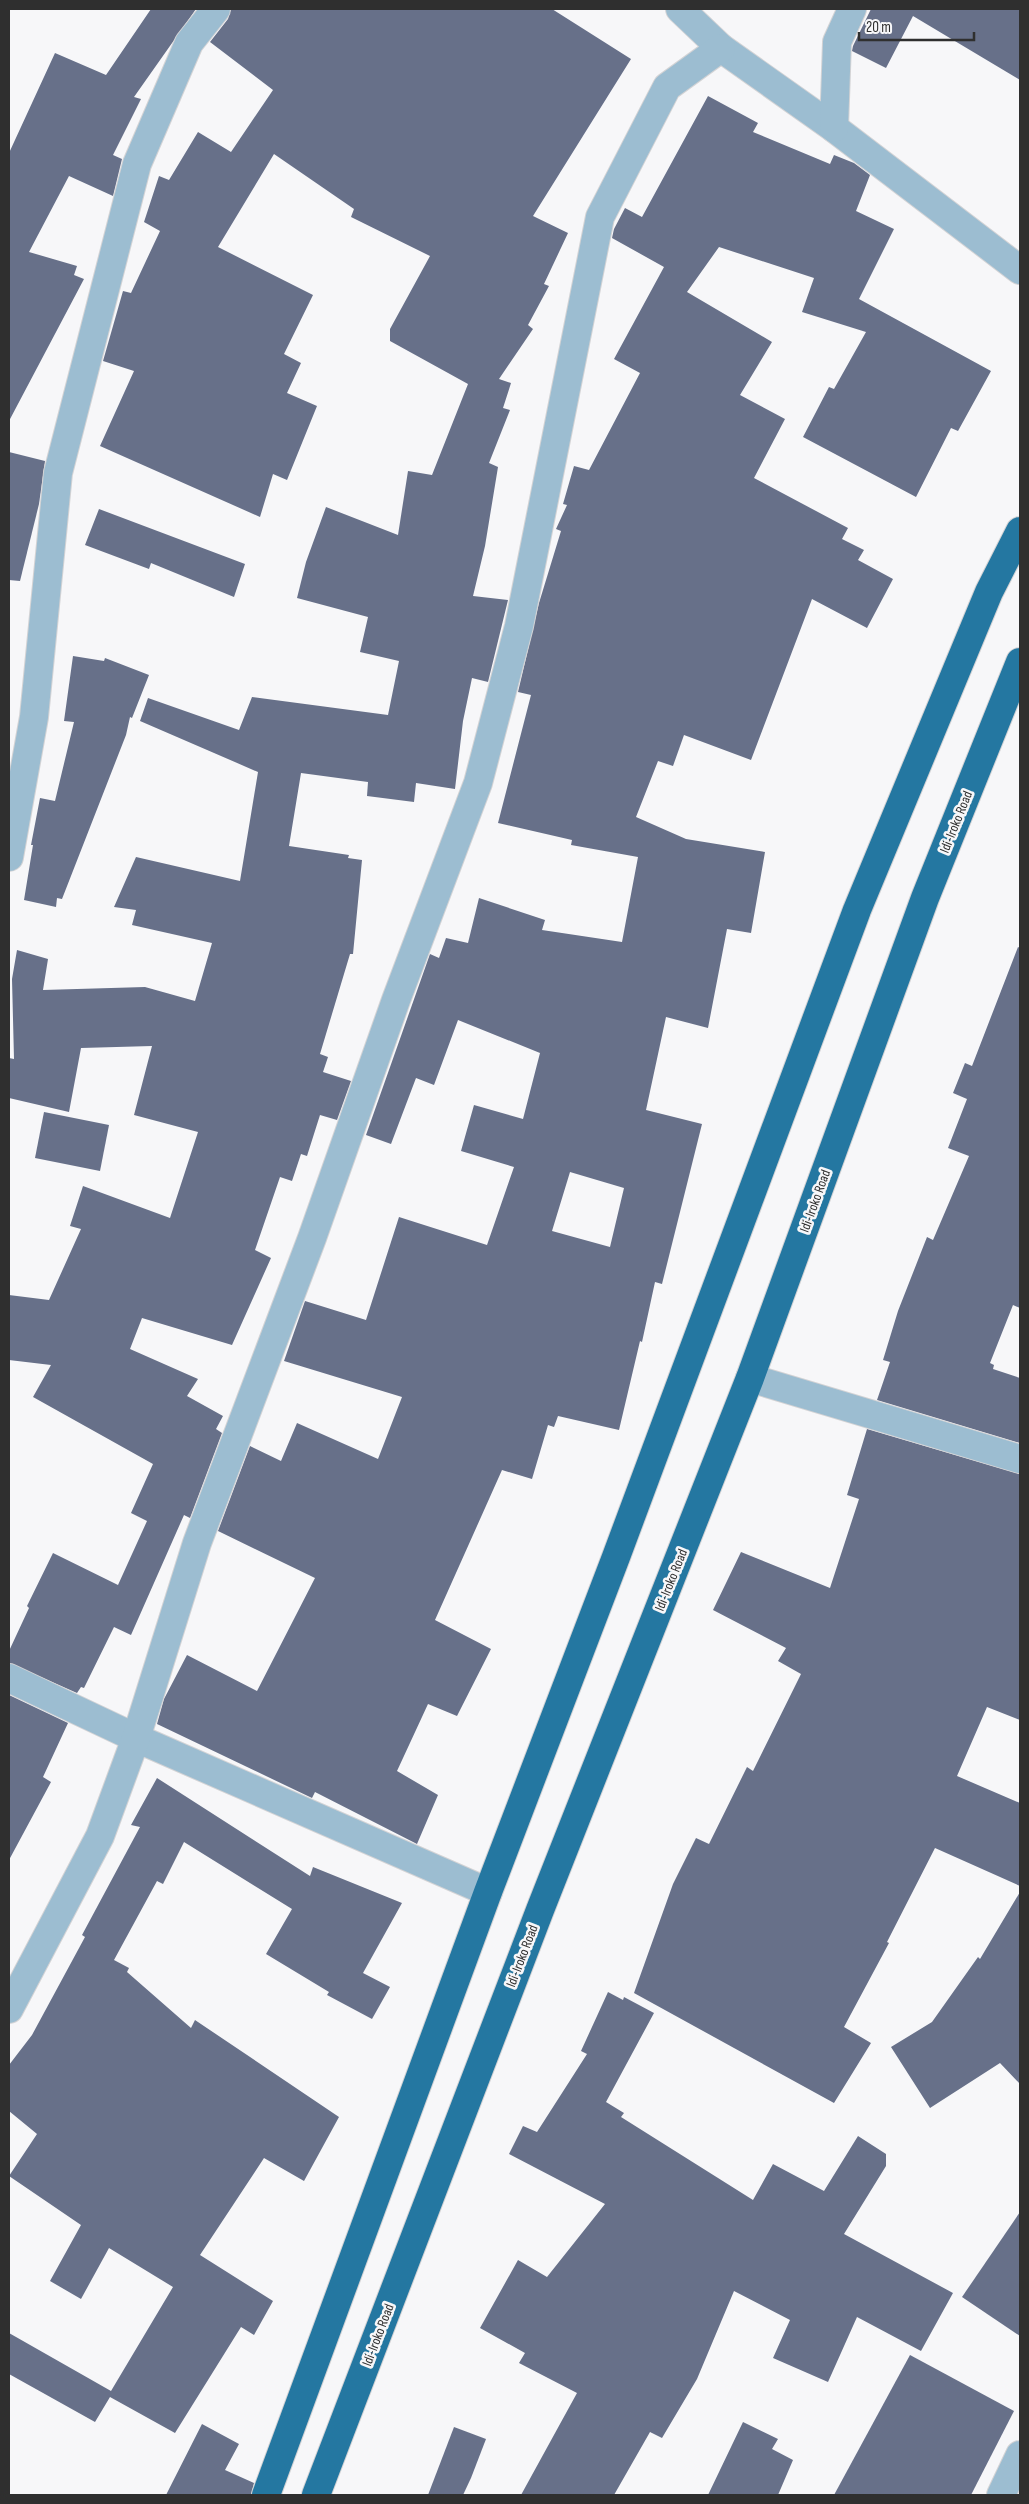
<svg xmlns="http://www.w3.org/2000/svg" width="1029" height="2504" viewBox="0 0 1029 2504" font-family="'Sofia Sans Condensed',sans-serif">
  <style>
    .building { fill: #677089; fill-rule: evenodd }
    .lines { fill: none; stroke-linecap: round; stroke-linejoin: round }
    .street-casing { stroke: #d3d3d5; stroke-width: 30 }
    .highway-casing { stroke: #d3d3d5; stroke-width: 30 }
    .street { stroke: #9cbdd1; stroke-width: 28 }
    .highway { stroke: #2477a1; stroke-width: 28 }
    .labels { text-anchor: middle; dominant-baseline: central; stroke-width: 5; stroke-linejoin: round; paint-order: stroke }
    .street-label { font-size: 14px; fill: #2f2f2f; stroke: #f7f7f9 }
  </style>
  <rect width="100%" height="100%" fill="#f7f7f9"/>
  <!-- building -->
  <g class="building">
    <polygon points="151,9 196,9 134,97 141,99 113,155 122,159 113,196 69,176 29,252 77,266 74,275 84,279 9,421 9,153 55,53 106,75"/>
    <polygon points="231,9 552,9 631,59 533,216 568,233 544,284 549,286 528,325 533,329 499,379 511,383 503,408 510,410 489,463 498,467 485,546 473,596 508,600 488,682 472,678 463,721 455,789 416,783 414,802 367,796 368,782 301,773 289,846 349,855 348,858 362,860 353,954 350,954 320,1054 328,1057 323,1072 351,1081 337,1120 320,1115 307,1156 301,1154 292,1181 280,1177 255,1250 271,1258 232,1345 142,1318 130,1349 198,1379 187,1396 223,1416 216,1429 222,1433 190,1518 184,1515 131,1635 114,1627 84,1688 81,1687 77,1693 9,1663 9,1651 29,1608 27,1606 53,1553 118,1585 147,1521 131,1513 153,1464 33,1397 51,1365 9,1360 9,1295 49,1300 81,1229 70,1226 83,1186 170,1218 198,1132 134,1115 152,1046 81,1048 69,1112 9,1098 9,1058 14,1059 12,979 17,950 48,959 43,990 145,987 195,1001 212,943 132,925 136,910 114,907 136,857 240,881 258,772 140,721 148,698 239,730 252,697 388,715 399,661 360,652 368,617 297,598 306,562 326,507 398,535 408,471 432,475 468,384 390,341 390,329 430,256 351,217 354,209 274,154 218,247 313,295 284,354 301,363 287,393 317,406 287,480 273,474 260,517 100,446 134,371 103,361 123,291 131,293 160,231 144,222 159,176 169,180 198,132 231,152 273,90 210,42 228,19"/>
    <polygon points="871,9 1020,9 1020,80 913,16 886,68 852,51 853,46"/>
    <path d="M708 96 758 123 753 132 830 164 834 155 854 163 870 175 856 211 894 229 859 299 991 371 958 431 951 428 916 497 803 437 829 387 834 389 866 332 802 312 814 278 719 247 687 292 772 342 740 395 785 419 754 478 848 528 842 539 864 550 858 560 893 579 867 628 812 599 751 760 684 735 673 766 658 761 636 817 686 839 765 852 751 933 727 929 708 1028 666 1017 646 1110 702 1124 662 1284 655 1282 642 1342 640 1341 619 1430 558 1416 554 1427 548 1425 532 1479 502 1470 435 1620 491 1649 457 1716 428 1704 397 1771 438 1795 417 1844 315 1792 312 1798 157 1724 164 1699 187 1655 257 1691 315 1578 218 1531 250 1446 281 1461 297 1423 378 1459 402 1397 284 1361 305 1301 366 1320 399 1217 487 1245 514 1167 461 1151 474 1105 523 1119 540 1053 458 1020 434 1085 416 1078 391 1144 366 1135 430 954 439 958 446 938 468 943 479 898 545 920 542 930 622 942 638 857 571 845 572 840 498 823 531 695 518 692 539 603 561 531 556 529 567 505 563 504 574 466 589 470 640 373 614 359 664 267 612 238 614 229 625 208 642 217ZM570 1172 624 1188 610 1247 552 1231Z"/>
    <polygon points="9,452 45,461 39,504 20,581 9,580"/>
    <polygon points="99,509 245,564 234,597 151,563 149,569 85,545"/>
    <polygon points="73,656 104,661 105,658 149,675 132,718 130,717 126,735 62,899 57,898 56,907 24,900 33,845 31,845 40,798 55,801 74,722 64,721"/>
    <polygon points="1018,947 1020,948 1020,1308 1013,1305 990,1363 994,1365 993,1369 1020,1378 1020,1443 877,1400 890,1362 883,1360 898,1311 927,1237 933,1240 969,1156 948,1148 967,1099 953,1093 965,1063 972,1066"/>
    <polygon points="44,1112 109,1125 100,1171 35,1158"/>
    <polygon points="867,1429 1020,1474 1020,1720 987,1707 957,1776 1020,1803 1020,1886 935,1848 887,1942 889,1943 844,2027 871,2043 834,2103 634,1993 673,1884 696,1838 709,1844 747,1767 753,1771 801,1674 778,1661 786,1648 713,1610 741,1552 830,1588 859,1499 847,1495"/>
    <polygon points="9,1695 68,1723 43,1777 51,1782 9,1860"/>
    <polygon points="157,1778 310,1876 313,1867 402,1903 363,1973 390,1987 372,2019 327,1995 329,1992 266,1954 292,1909 184,1842 163,1884 157,1881 114,1960 129,1968 127,1972 191,2028 195,2020 339,2117 304,2181 264,2158 200,2255 273,2301 254,2335 241,2327 175,2433 110,2397 95,2422 9,2374 9,2333 111,2391 173,2287 109,2248 81,2299 50,2281 81,2225 9,2176 37,2134 9,2111 9,2065 32,2035 85,1937 82,1935 140,1827 131,1825"/>
    <polygon points="1020,1892 1020,2084 1000,2063 930,2108 891,2047 932,2022 978,1957 980,1959"/>
    <polygon points="608,1992 623,2000 624,1997 654,2013 606,2102 624,2113 621,2117 753,2200 773,2164 824,2191 858,2136 886,2154 886,2166 844,2234 953,2293 921,2351 857,2317 828,2382 773,2358 790,2320 734,2291 697,2379 662,2438 650,2432 614,2495 521,2495 577,2393 519,2363 525,2353 480,2328 518,2260 547,2277 605,2204 509,2154 523,2126 537,2132 587,2054 581,2051"/>
    <polygon points="1020,2212 1020,2336 962,2297"/>
    <polygon points="910,2355 1014,2411 971,2495 834,2495"/>
    <polygon points="743,2422 778,2439 772,2449 793,2460 778,2495 708,2495"/>
    <polygon points="202,2424 239,2444 225,2470 254,2483 251,2495 166,2495"/>
    <polygon points="454,2427 486,2439 471,2478 463,2495 428,2495"/>
  </g>
  <g class="lines">
    <!-- street casing -->
    <g class="street-casing">
      <g id="street">
        <polyline points="680,9 721,48 834,128 1020,270"/>
        <polyline points="834,128 837,42 852,9"/>
        <polyline points="9,857 34,717 58,473 137,164 189,43 216,9"/>
        <polyline points="750,1378 1020,1459"/>
        <polyline points="9,1678 136,1738 488,1892"/>
        <polyline points="9,2009 100,1836 136,1738 197,1543 312,1238 396,1000 478,783 519,626 600,217 667,87 721,48"/>
        <polyline points="1001,2495 1020,2455"/>
      </g>
    </g>
    <!-- highway casing -->
    <g class="highway-casing">
      <g id="highway">
        <polyline points="266,2495 488,1892 616,1557 857,910 989,592 1020,531"/>
        <polyline points="316,2495 540,1910 750,1378 925,898 1020,662"/>
      </g>
    </g>
    <!-- street -->
    <use href="#street" class="street"/>
    <!-- highway -->
    <use href="#highway" class="highway"/>
  </g>
  <g class="labels">
    <!-- street labels -->
    <g class="street-label">
      <text transform="translate(956 822) rotate(-68)">Idi-Iroko Road</text>
      <text transform="translate(815 1201) rotate(-70)">Idi-Iroko Road</text>
      <text transform="translate(671 1580) rotate(-68)">Idi-Iroko Road</text>
      <text transform="translate(522 1956) rotate(-69)">Idi-Iroko Road</text>
      <text transform="translate(378 2335) rotate(-69)">Idi-Iroko Road</text>
    </g>
  </g>
  <!-- border -->
  <rect width="1029" height="2504" fill="none" stroke="#2f2f2f" stroke-width="20"/>
  <!-- scale -->
  <path d="M859 32v8h115v-8" fill="none" stroke="#2f2f2f" stroke-width="2.5"/>
  <text x="866" y="32" font-size="15" fill="#2f2f2f" stroke="#f7f7f9" stroke-width="4" paint-order="stroke">20 m</text>
</svg>
